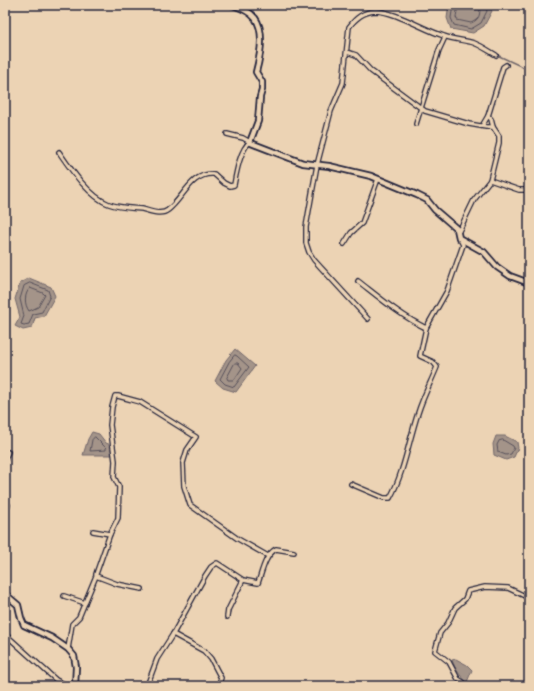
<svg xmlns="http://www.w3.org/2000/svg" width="534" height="691" viewBox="0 0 534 691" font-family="'Playpen Sans',sans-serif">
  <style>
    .water { fill: #a49489; stroke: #70666a }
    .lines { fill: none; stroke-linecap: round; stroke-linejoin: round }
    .shore { stroke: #56505a; stroke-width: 1 }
    .stream { stroke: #70666a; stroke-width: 1.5 }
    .minor-casing { stroke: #22223b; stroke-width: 6 }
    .tertiary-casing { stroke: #22223b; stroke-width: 8 }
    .minor { stroke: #ecd3b4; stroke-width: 3.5 }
    .tertiary { stroke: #ecd3b4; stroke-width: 4.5 }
  </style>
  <rect width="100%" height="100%" fill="#ecd3b4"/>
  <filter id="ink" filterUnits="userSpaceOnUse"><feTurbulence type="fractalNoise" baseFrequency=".025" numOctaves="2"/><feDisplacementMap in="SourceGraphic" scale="8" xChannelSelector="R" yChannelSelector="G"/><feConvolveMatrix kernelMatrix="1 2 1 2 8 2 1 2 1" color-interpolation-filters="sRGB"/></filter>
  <g filter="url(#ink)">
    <!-- water -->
    <g class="water">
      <polygon points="449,5 488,5 492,11 484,26 473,33 451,29 447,18"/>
      <polygon points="29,278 51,287 55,296 44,316 35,318 32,328 23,330 15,326 20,317 15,299 20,283"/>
      <polygon points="235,349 255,366 236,392 223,388 215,381 226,360"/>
      <polygon points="92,432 99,434 106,443 111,445 113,455 83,455 88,439"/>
      <polygon points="496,436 505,436 517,442 518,448 514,457 506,460 494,455 493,444"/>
      <path d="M456 659 467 665 472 670 467 682C460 676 455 669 452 660Z"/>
    </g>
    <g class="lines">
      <!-- shore -->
      <g class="shore">
        <polyline points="453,5 451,18 454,25 471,29 481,23 487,11 485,5"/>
        <path d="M458 5 456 17 457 20 471 23C480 19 480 15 480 5"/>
        <polygon points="30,283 48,290 50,296 42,312 33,314 29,324 24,325 21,324 24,316 20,299 24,286"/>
        <path d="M30 288 43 293 45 295 38 307 29 311C24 304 24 294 30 288Z"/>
        <polygon points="235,355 237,356 249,367 234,387 225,384 220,379 229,362"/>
        <polygon points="235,363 238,363 242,368 234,380 228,380 227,378"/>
        <polygon points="95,437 106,448 106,450 90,451 92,440"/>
        <polygon points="503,440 513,446 514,448 511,454 506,455 498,452 497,445 499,441"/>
      </g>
      <!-- stream -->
      <polyline class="stream" points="497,55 527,69 529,73"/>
      <!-- minor casing -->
      <g class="minor-casing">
        <g id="minor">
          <polyline points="347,52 356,55 371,71 425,111 469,124 486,127 493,127"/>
          <polyline points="416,124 439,50 445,37"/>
          <polyline points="482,126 488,116 503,67 506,65"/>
          <path d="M59 152C70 168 89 197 109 204 120 208 131 208 142 209 150 211 161 216 168 210 183 199 191 172 214 174L224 183 230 186 234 185C236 174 240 149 250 142L243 138 227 134"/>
          <polyline points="490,180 519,190 529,190"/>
          <polyline points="457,229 459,231 474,200 490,180 499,143 499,136 493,127 491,119 488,116"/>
          <polyline points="344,244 351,233 362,223 378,179"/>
          <path d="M358 281C380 298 401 316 426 328"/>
          <path d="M368 319 314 260 309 252 306 243V227L317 165 331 111 343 83 349 27C356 18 363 12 375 11 395 11 424 30 444 36 454 40 465 40 474 43 482 46 489 51 496 55"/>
          <polyline points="5,459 8,452"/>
          <path d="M351 484 384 498H390C404 473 409 440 418 413 423 397 431 382 437 367L433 362 420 356 426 328 447 291 463 245 460 239"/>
          <polyline points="5,499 8,505 5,509"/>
          <polyline points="93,531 110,534"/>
          <polyline points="96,574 110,534 118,518 119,487 114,477 115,461 110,425 112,407 115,396 118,396 140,402 196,437 187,450 183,463 184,486 190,505 238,539 268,556"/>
          <polyline points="64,596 85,603"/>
          <polyline points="227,617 228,610 243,580"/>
          <polyline points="5,634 56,680 68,686"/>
          <polyline points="173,634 204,651 211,659 221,678 218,686"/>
          <polyline points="68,649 72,624 79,617 96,576 117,584 142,589"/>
          <path d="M147 686 157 659 173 634 205 576 211 567 217 563 243 580 258 583C262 572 265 555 276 549L294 552"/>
          <polyline points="467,686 463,682 458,679 449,662 435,651 440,633 448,623 455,608 465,599 468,591 485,587 508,588 529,598"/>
        </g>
      </g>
      <!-- tertiary casing -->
      <g class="tertiary-casing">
        <g id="tertiary">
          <path d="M233 5C241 8 250 11 255 18 265 31 260 57 256 72L262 82V90L260 97 258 121 250 142 251 143 303 163 329 166 371 176 417 195 427 200 435 210 457 229 459 238 484 252 497 267 510 276 529 283"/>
          <polyline points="5,594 18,605 21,618 24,625 52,638 68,649 74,656 76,667 75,686"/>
        </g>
      </g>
      <!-- minor -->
      <use href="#minor" class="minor"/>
      <!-- tertiary -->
      <use href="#tertiary" class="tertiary"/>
    </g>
  </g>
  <!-- margin -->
  <rect width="534" height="691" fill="none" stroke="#ecd3b4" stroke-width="20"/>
  <rect x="10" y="10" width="514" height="671" fill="none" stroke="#22223b" stroke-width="1.5" filter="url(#ink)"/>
</svg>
